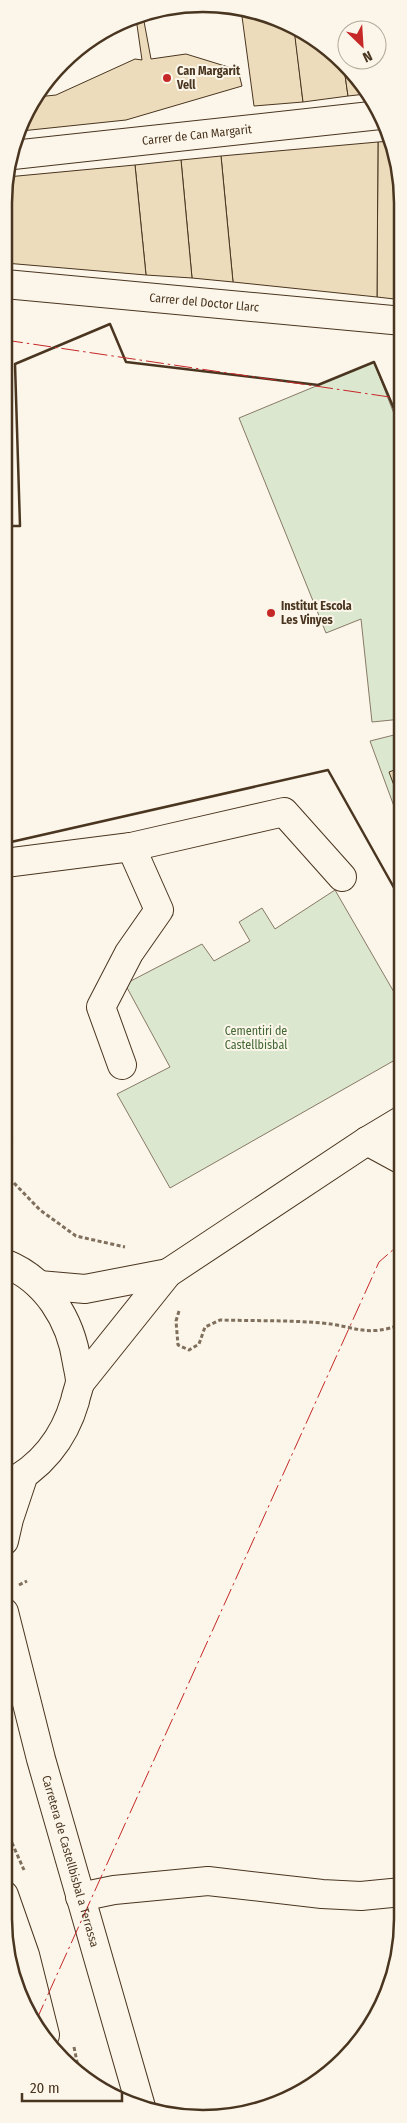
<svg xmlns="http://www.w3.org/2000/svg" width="407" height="2123" viewBox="0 0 407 2123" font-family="'Fira Sans Condensed',sans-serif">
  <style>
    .green { fill: #dce7d0; stroke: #887966 }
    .building { fill: #ecdcbc; stroke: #4a3520 }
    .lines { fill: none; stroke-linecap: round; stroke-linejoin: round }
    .minor-casing { stroke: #4a3520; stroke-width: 30 }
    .path { stroke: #7f6f5c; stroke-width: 3; stroke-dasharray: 4 2.5; stroke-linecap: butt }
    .minor { stroke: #fbf6e9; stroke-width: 28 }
    .wall { stroke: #4a3520; stroke-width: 2.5 }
    .power { stroke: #c62828; stroke-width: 1; stroke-dasharray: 18 4 2.5 4; stroke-linecap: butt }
    .poi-dot { fill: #c62828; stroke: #fbf6e9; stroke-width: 2 }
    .labels { text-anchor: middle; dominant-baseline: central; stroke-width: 4; stroke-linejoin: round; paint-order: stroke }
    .poi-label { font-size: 12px; font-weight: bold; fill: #4a3520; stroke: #fbf6e9; text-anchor: start }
    .street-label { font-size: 12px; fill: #4a3520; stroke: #fbf6e9 }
    .park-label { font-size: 12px; fill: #436837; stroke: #fbf6e9 }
    .rim { fill: none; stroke: #4a3520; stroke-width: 2.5 }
  </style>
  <rect width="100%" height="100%" fill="#fbf6e9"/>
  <!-- green -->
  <g class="green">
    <polygon points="374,362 403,437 402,719 372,722 361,619 326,633 239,418"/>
    <polygon points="402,733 402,828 370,741"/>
    <polygon points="335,890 402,1006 402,1056 170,1188 117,1094 170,1067 125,984 202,944 214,961 250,941 239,922 262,908 275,929"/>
  </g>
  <!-- building -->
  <g class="building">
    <polygon points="241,9 294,26 303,102 254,106"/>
    <polygon points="143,16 151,59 186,54 238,70 242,86 126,120 21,131 30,104 37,97 56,95 135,59 142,60 136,18"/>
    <polygon points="297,28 343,61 348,96 303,102 294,29"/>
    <polygon points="343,61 345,62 366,94 348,96"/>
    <polygon points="391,141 403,190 403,300 377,297 378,142"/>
    <polygon points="378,142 377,297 233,282 221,156"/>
    <polygon points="221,156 233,282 192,278 181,160"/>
    <polygon points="181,160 192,278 146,275 135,165"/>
    <polygon points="135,165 146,275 5,263 5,179 7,177"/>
    <polygon points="402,767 402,807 389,772"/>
  </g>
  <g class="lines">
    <!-- minor casing -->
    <g class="minor-casing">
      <g id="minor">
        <path id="s1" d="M13 155 380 115"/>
        <path id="s2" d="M5 284 403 321"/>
        <polyline points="5,863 131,847"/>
        <polyline points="122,1065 101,1007 129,953 159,910 131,847 284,812 342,877"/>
        <polyline points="367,1141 402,1160"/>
        <polyline points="39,1285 85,1289 168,1273"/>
        <polyline points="80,1383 168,1273 367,1141 402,1120"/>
        <path d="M4 1486C40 1469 64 1439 75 1401 76 1395 79 1388 80 1382 80 1376 78 1369 77 1363 71 1320 46 1279 4 1263"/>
        <polyline points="4,1541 9,1519 23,1477"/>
        <path id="s3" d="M4 1612 41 1759 141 2107"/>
        <polyline points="4,1895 25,1955 45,2035"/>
        <polyline points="80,1897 114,1890 208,1881 322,1894 361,1896 402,1892"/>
      </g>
    </g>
    <!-- path -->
    <g class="path">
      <polyline points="5,1138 13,1137"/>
      <polyline points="14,1183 40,1210 76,1236 125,1247"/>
      <path d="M179 1311 176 1321 178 1345 189 1350 199 1344 205 1327 220 1320C254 1321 288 1320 322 1323 355 1326 367 1338 402 1324"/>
      <polyline points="19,1585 27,1581"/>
      <polyline points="4,1825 24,1870"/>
      <polyline points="74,2047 79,2072"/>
    </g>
    <!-- minor -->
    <use href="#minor" class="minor"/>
    <!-- wall -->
    <g class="wall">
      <polyline points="5,526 20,526 15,364 110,324 126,362 318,385 374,362 403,430"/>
      <polyline points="5,645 11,842 328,770 402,902"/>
    </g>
    <!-- power -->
    <g class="power">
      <polyline points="5,340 403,399"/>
      <polyline points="36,2021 379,1262 402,1242"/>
    </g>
  </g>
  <!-- markers -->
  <g class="poi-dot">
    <circle cx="167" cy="78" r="5"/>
    <circle cx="271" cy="613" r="5"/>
  </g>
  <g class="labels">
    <!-- poi labels -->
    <g class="poi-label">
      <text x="177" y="71">Can Margarit<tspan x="177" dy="14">Vell</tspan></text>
      <text x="281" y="606">Institut Escola<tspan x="281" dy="14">Les Vinyes</tspan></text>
    </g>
    <!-- street labels -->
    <g class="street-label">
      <text stroke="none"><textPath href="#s1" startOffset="185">Carrer de Can Margarit</textPath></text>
      <text stroke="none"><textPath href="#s2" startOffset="200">Carrer del Doctor Llarc</textPath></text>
      <text stroke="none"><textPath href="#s3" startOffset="258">Carretera de Castellbisbal a Terrassa</textPath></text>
    </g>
    <!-- park labels -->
    <g class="park-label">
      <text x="256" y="1031">Cementiri de<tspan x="256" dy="14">Castellbisbal</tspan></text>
    </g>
  </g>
  <!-- crop -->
  <path d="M0 0H407V2123H0ZM203 12H203A191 191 0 0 1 394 203V1919A191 191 0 0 1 203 2110H203A191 191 0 0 1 12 1919V203A191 191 0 0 1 203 12Z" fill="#fbf6e9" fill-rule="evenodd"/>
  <path class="rim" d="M203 12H203A191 191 0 0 1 394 203V1919A191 191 0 0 1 203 2110H203A191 191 0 0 1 12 1919V203A191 191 0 0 1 203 12Z"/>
  <!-- north arrow -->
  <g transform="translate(362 45) rotate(155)"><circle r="24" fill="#fbf6e9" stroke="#b4a999"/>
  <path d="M0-4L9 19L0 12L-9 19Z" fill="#c62828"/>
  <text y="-8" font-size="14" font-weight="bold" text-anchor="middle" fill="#4a3520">N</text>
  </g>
  <!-- scale -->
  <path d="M22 2093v8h100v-8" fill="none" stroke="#4a3520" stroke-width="2.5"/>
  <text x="30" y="2093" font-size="15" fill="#4a3520" stroke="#fbf6e9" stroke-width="4" paint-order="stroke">20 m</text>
</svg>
